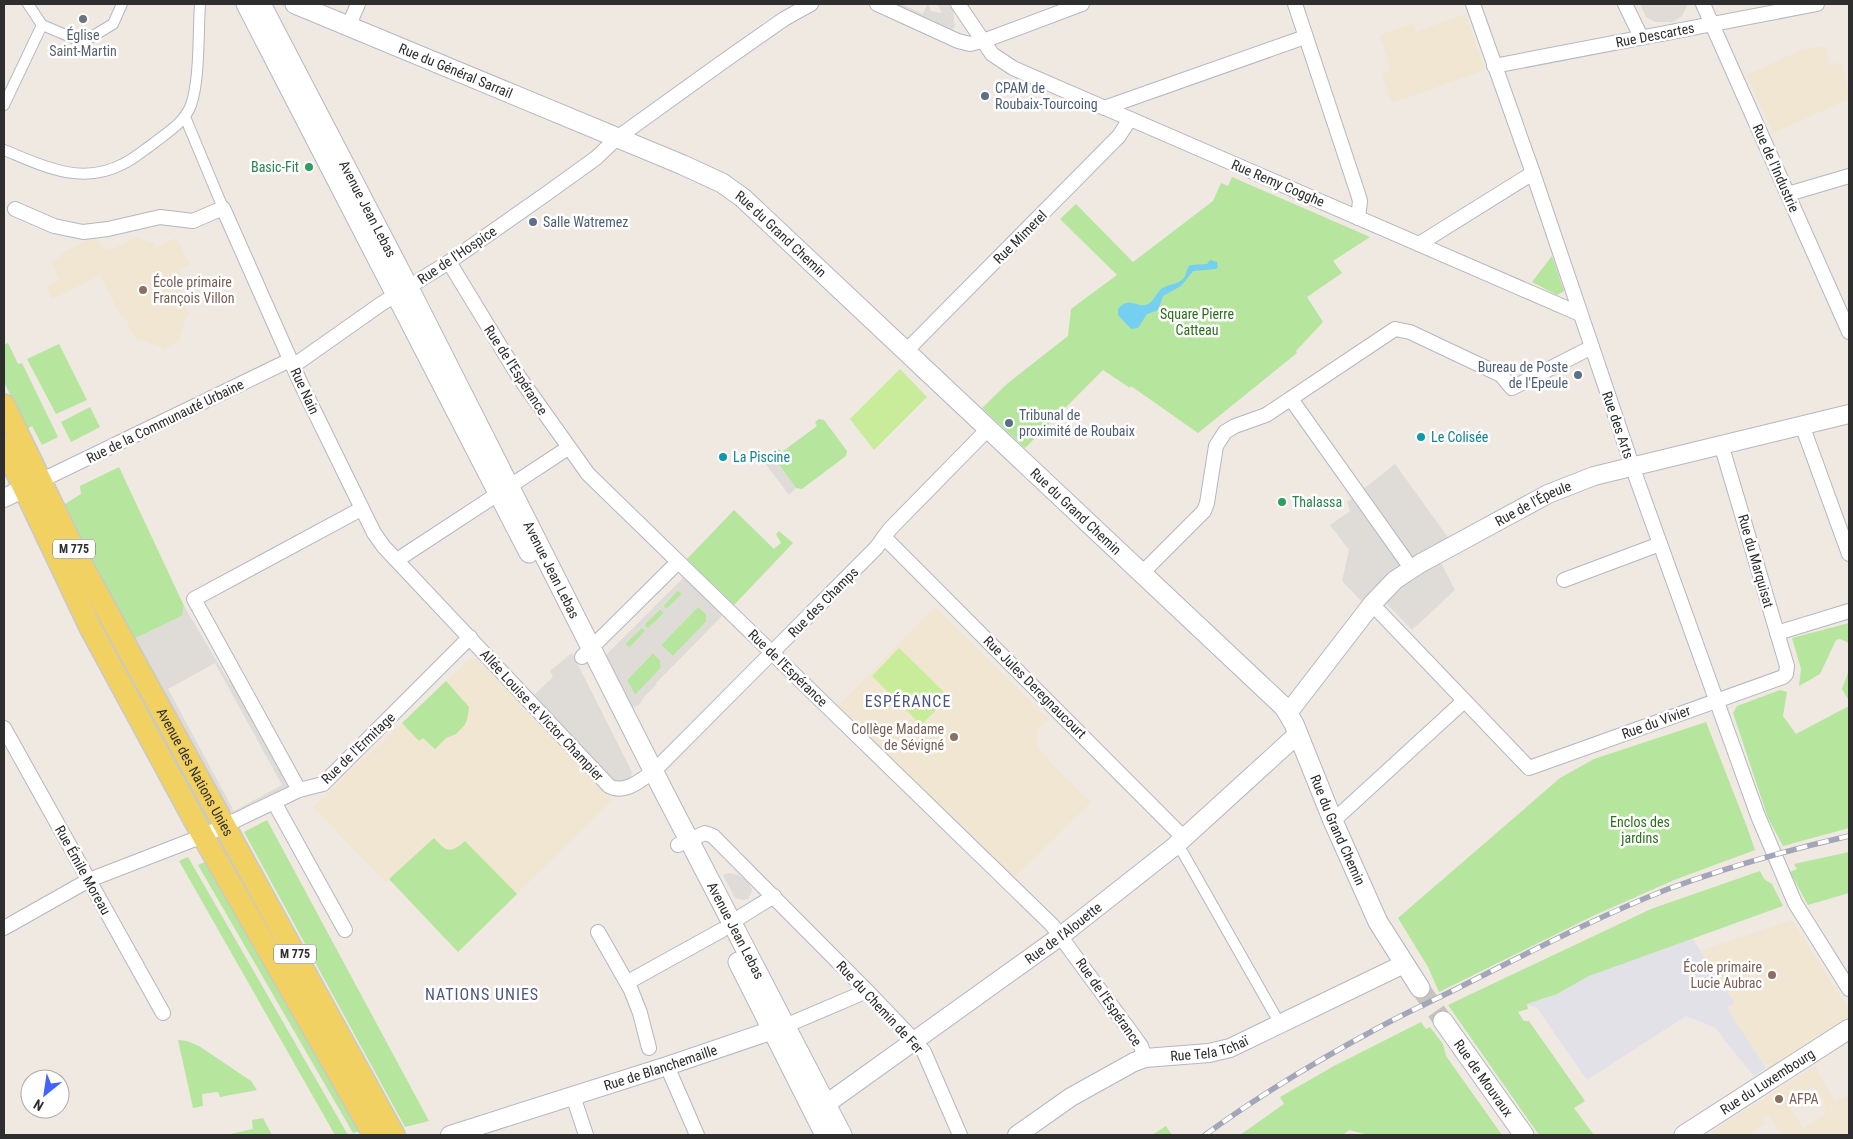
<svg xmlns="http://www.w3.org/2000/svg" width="1853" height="1139" viewBox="0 0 1853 1139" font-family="'Roboto Condensed',sans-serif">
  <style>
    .industrial { fill: #e3e1e8 }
    .education { fill: #f0e6d1; fill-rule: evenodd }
    .green { fill: #b6e59e }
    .pitch { fill: #c9ec9a }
    .plaza { fill: #dfdcd8; fill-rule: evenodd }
    .water { fill: #75cff0 }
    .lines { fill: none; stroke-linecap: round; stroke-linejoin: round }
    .secondary-tunnel { stroke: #c8c4bd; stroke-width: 19; stroke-dasharray: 19 9; stroke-linecap: butt }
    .pedestrian-casing { stroke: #b4b7c1; stroke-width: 12 }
    .minor-casing { stroke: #b4b7c1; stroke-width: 16 }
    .tertiary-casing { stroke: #b4b7c1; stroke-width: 20 }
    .secondary-casing { stroke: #b4b7c1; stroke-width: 21 }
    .primary-casing { stroke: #c9c9c9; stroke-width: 24 }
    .pedestrian { stroke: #fff; stroke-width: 10 }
    .minor { stroke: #fff; stroke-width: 14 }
    .tertiary { stroke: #fff; stroke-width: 18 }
    .secondary { stroke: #fff; stroke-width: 19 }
    .primary { stroke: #f2d163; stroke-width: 21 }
    .rail-casing { stroke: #a3a6b8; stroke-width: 5.5 }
    .rail { stroke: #fff; stroke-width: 4; stroke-dasharray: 11; stroke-linecap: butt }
    .worship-dot { fill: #6b7280; stroke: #fff; stroke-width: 2 }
    .service-dot { fill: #5c6f8a; stroke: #fff; stroke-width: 2 }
    .leisure-dot { fill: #2e9e5b; stroke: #fff; stroke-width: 2 }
    .education-dot { fill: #8d6e63; stroke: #fff; stroke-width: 2 }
    .culture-dot { fill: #0f9aa8; stroke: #fff; stroke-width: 2 }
    .labels { text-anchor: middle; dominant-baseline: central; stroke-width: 5; stroke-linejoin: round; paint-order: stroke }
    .shield { fill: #fff; stroke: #6d6d6d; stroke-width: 1 }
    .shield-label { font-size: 12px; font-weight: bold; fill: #2e2e2e }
    .worship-label { font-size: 14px; fill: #5b616d; stroke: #fff }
    .street-label { font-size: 14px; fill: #2e2e2e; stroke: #fff }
    .service-label { font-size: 14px; fill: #4e5e75; stroke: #fff; text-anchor: start }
    .leisure-label { font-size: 14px; fill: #27864d; stroke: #fff; text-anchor: end }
    .education-label { font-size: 14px; fill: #785e54; stroke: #fff; text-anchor: start }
    .park-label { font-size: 14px; fill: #2c6e1b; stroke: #fff }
    .culture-label { font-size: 14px; fill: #0d838f; stroke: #fff; text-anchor: start }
    .quarter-label { font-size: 16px; letter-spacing: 1px; fill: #4d5680; stroke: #fff }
  </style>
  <rect width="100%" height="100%" fill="#efe9e1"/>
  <!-- industrial -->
  <polygon class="industrial" points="1692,938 1735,1003 1727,1008 1766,1068 1754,1076 1725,1041 1716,1028 1686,1016 1587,1080 1537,1008 1526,1004 1557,994 1589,976"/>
  <!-- education -->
  <g class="education">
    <polygon points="1465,14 1485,70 1392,103 1382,75 1391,71 1380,35 1413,23 1416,32"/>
    <polygon points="1825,46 1829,66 1841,62 1849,92 1849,99 1773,133 1747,75 1802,50"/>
    <polygon points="94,236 97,237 102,247 110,250 136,237 153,243 155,248 176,238 190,265 179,269 184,280 179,293 189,315 186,316 179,338 180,340 162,350 161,347 139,339 136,340 125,317 120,315 100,275 52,299 46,287 60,280 51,262 61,257 61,254"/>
    <polygon points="935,607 1049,719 1037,730 1038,748 1050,760 1049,761 1091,802 1014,878 838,706"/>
    <polygon points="471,658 477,659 612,800 458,952 389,880 384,881 313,807"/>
    <polygon points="1792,920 1849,1010 1849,1018 1768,1070 1727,1008 1735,1003 1701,951"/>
    <path d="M1815 1066 1835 1102 1849 1095V1135H1836L1835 1133 1832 1135H1782L1769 1115 1762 1118 1765 1124 1748 1135H1714L1713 1131ZM1814 1086 1826 1106 1823 1107 1826 1114 1803 1128 1787 1103Z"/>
  </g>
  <!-- green -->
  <g class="green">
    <polygon points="1232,177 1370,237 1333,261 1342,273 1307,297 1323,322 1296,351 1297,353 1198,433 1131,386 1130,388 1103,370 1025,448 982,408 1008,383 1068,336 1071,309 1117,275 1060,219 1076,204 1133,262 1213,201 1221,183 1228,186"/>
    <polygon points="1552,256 1564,291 1557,295 1532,282"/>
    <polygon points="8,343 18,364 22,363 58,437 42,445 32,426 27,429 4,382 4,345"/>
    <polygon points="59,344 87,400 56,414 27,359"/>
    <polygon points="90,407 100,427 71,442 61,422"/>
    <polygon points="819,419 824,420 847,451 846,456 802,489 796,488 774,458 775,452 779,449 782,452 817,426 815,422"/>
    <polygon points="119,467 184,606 182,616 132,640 62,506 81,494 80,486"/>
    <polygon points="734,510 774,549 781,543 776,534 779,531 793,543 734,605 687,559"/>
    <polygon points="678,590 682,594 667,610 663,606"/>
    <polygon points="698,607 706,614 706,622 673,656 661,645"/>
    <polygon points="98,608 212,817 201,823 89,612"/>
    <polygon points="660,609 664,613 648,629 644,625"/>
    <polygon points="1849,623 1849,643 1840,639 1836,640 1820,674 1799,686 1801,669 1792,638"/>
    <polygon points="642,627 646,631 629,648 625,644"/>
    <polygon points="653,653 660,660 661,668 635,695 627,680"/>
    <polygon points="1849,670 1849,701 1842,689"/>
    <polygon points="446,681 469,707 467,720 464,726 456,734 446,738 435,749 423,738 419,741 402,723"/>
    <polygon points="1780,690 1787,692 1783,716 1796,734 1849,706 1849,828 1783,846 1768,818 1733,713 1737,706"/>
    <polygon points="1706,722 1747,827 1755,850 1674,880 1595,915 1439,992 1428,967 1398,918 1560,778 1594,759"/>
    <polygon points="267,820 429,1121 405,1127 244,832"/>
    <path d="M434 838C446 852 451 854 465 841L517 894 458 952 389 879Z"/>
    <polygon points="1849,852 1849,893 1808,905 1790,872 1797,869 1794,864"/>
    <polygon points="188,857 348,1135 335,1135 179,861"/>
    <polygon points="205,862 253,941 361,1131 353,1133 198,865"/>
    <polygon points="1760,871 1764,879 1772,884 1783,906 1589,976 1557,994 1527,1004 1528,1009 1518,1012 1524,1021 1529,1021 1585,1101 1574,1108 1594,1135 1539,1135 1448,1005 1651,909"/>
    <polygon points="1421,1022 1426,1029 1430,1027 1443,1044 1446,1056 1502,1135 1369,1135 1349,1130 1343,1135 1240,1135 1284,1104 1280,1097 1334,1066"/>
    <polygon points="178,1040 187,1041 199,1046 251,1081 257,1090 220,1097 218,1092 202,1094 203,1106 193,1108"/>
    <polygon points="263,1118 272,1135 226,1135 253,1129 252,1120"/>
    <polygon points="1166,1126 1172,1135 1152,1135"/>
  </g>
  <!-- pitch -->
  <g class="pitch">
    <polygon points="900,369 927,397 874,450 850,419"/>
    <polygon points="899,648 949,697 921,725 872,676"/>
  </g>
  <!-- plaza -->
  <g class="plaza">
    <polygon points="892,4 901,4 923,14 927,5 929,6 931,11 942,13 938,5 952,4 955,26 951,31"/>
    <polygon points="1640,4 1687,4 1687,6 1682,16 1673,22 1655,22 1646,17"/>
    <polygon points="773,457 796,488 789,495 765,463"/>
    <polygon points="1395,464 1450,540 1365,605 1342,581 1349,550 1330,525 1350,511 1347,502"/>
    <polygon points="1440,561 1455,590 1412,630 1384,601 1398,587"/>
    <path d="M684 577 722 616 656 683 657 684 644 697 639 705 632 708 604 657ZM678 590 682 594 666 609 663 605ZM698 607 706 614V622L673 656 661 645ZM660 609 664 613 648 628 644 625ZM642 628 645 631 629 648 625 644ZM653 653 660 660 661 668 635 695 627 680Z"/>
    <path d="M184 606 228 680 233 682 291 788 230 816 132 640 182 616ZM215 663 282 785 234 811 168 689Z"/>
    <polygon points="572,653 632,772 631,778 617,786 531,698 553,677 550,671"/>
    <polygon points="729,873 738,875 747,881 752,889 751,894 748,899 742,900 735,898 723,875"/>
  </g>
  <!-- water -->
  <path class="water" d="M1210 260 1217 262 1218 267 1216 269 1193 271 1181 286 1163 296 1158 310 1147 314 1138 328 1131 329 1118 315V309C1130 295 1136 309 1148 304 1154 301 1156 294 1161 289 1168 284 1176 285 1183 279 1187 275 1186 269 1190 265L1207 264Z"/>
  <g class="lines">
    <!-- secondary-tunnel -->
    <polyline class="secondary-tunnel" points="1420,988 1443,1021"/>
    <!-- pedestrian casing -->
    <g class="pedestrian-casing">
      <g id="pedestrian">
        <polyline points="28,4 42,25 78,40 88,39 113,24 122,4"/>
        <polyline points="4,105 42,25"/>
        <polyline points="185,117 223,208"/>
        <path d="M4 150C43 166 81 186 123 164 134 159 144 150 154 143 168 132 184 123 191 105 200 79 198 33 200 4"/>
        <polyline points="1175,846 1183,853 1280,1024"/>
      </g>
    </g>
    <!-- minor casing -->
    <g class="minor-casing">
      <g id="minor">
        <polyline points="877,4 958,41 970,44 983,41 1082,4"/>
        <polyline points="958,4 992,54 1013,68 1580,314"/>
        <polyline points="1295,4 1358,194 1360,201 1358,218"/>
        <polyline points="1473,4 1533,173 1636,477 1758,816 1795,903 1849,989"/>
        <polyline points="1625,4 1641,37"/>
        <polyline points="1703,4 1849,332"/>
        <polyline points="348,27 358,4"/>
        <polyline points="1494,66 1817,4"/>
        <polyline points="1104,108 1305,37"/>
        <polyline points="1788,194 1849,176"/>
        <path d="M15 209 54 226 83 232 108 229 160 217 193 221 223 208 301 384 374 533 384 547 609 786C625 795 642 779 654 771L876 548 890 529 988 429"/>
        <polyline points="1419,244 1533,173"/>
        <polyline points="449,262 519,377 588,474 1052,925 1133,1035 1141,1046 1145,1058"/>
        <polyline points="906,351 1119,136 1130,119"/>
        <polyline points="293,366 381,304 449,262 546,194 596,158 617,138 724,61 784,19 811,4"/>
        <polyline points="1291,399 1411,568"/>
        <polyline points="1802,425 1849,554"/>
        <polyline points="40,481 290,360"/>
        <polyline points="884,537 1184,838"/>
        <polyline points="397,560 568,448"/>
        <polyline points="1141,574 1204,511 1207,503 1216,446 1225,432 1235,426 1266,415 1395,329 1410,332 1501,375 1512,388 1592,347"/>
        <polyline points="1564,580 1660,544"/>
        <polyline points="1372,604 1529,768 1783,677 1786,674 1787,666 1721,444"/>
        <polyline points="1777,633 1849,611"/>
        <polyline points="582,657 678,562"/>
        <polyline points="4,728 163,1013"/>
        <polyline points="299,790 194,599 361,509"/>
        <polyline points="274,802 345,930"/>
        <polyline points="1333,821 1464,701"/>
        <polyline points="678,845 705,833 713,836 867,991 915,1041 924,1052 960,1135"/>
        <polyline points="732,922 774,896"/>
        <polyline points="4,928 89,880 203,836 299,790 323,784 470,637"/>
        <polyline points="598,932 631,990 640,1013 649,1048"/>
        <polyline points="628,982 722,930"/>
        <polyline points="785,1026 867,991"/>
        <polyline points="667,1066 697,1135"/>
        <polyline points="573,1096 586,1135"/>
      </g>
    </g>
    <!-- tertiary casing -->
    <g class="tertiary-casing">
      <g id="tertiary">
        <polyline points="4,498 35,483"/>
        <path id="s1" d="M1288 713 1372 604 1395 580 1421 563 1548 494 1594 476 1849 414"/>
        <path id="s2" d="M815 1112 1062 935 1175 846 1298 734"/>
        <path id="s3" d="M450 1135 667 1066 785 1026"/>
        <path id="s4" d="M1017 1135 1071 1097 1134 1062 1145 1058 1209 1053 1230 1048 1404 964"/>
      </g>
    </g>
    <!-- secondary casing -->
    <g class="secondary-casing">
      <g id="secondary">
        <polyline points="246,4 529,553"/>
        <path id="s5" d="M261 4 409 288 664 792 842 1135"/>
        <path id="s6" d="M295 4 683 165 722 183 743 198 1284 707 1294 724 1333 821 1378 922 1420 988"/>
        <polyline points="738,962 825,1135"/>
        <path id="s7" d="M1443 1021 1524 1135"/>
        <path id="s8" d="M1684 1135 1849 1029"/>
      </g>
    </g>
    <!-- primary casing -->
    <g class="primary-casing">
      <g id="primary">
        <path id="s9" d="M4 405 78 558 394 1135"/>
        <polyline points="4,446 91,629 203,836 374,1135"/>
      </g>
    </g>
    <!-- pedestrian -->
    <use href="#pedestrian" class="pedestrian"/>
    <!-- minor -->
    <use href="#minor" class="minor"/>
    <!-- tertiary -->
    <use href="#tertiary" class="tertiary"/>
    <!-- secondary -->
    <use href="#secondary" class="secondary"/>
    <!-- primary -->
    <use href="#primary" class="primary"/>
    <!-- rail casing -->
    <g class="rail-casing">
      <path id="rail" d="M1205 1135C1260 1095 1318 1060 1378 1028 1407 1012 1437 999 1466 984 1532 951 1599 916 1668 889 1727 867 1788 850 1849 836"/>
    </g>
    <!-- rail -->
    <use href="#rail" class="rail"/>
  </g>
  <!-- markers -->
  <circle class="worship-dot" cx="83" cy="19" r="5"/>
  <g class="service-dot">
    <circle cx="985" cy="96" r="5"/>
    <circle cx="533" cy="222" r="5"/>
    <circle cx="1578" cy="375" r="5"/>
    <circle cx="1009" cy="423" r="5"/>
  </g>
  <g class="leisure-dot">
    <circle cx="309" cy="167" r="5"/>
    <circle cx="1282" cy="502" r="5"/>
  </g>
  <g class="education-dot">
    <circle cx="143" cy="290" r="5"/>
    <circle cx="954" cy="737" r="5"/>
    <circle cx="1772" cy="975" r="5"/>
    <circle cx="1779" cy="1099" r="5"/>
  </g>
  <g class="culture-dot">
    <circle cx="1421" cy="437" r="5"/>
    <circle cx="723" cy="457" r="5"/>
  </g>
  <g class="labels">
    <!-- shield labels -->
    <g class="shield">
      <rect x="53" y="539.5" width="42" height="19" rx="4"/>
      <rect x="274" y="944.5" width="42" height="19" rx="4"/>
    </g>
    <g class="shield-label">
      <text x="74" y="549">M 775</text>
      <text x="295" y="954">M 775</text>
    </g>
    <!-- worship labels -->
    <g class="worship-label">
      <text x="83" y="35">Église<tspan x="83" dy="16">Saint-Martin</tspan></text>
    </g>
    <!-- street labels -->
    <g class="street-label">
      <text transform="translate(1655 35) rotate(-11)">Rue Descartes</text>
      <text stroke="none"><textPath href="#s6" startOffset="174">Rue du Général Sarrail</textPath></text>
      <text transform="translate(1776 168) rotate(66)">Rue de l'Industrie</text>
      <text transform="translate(1278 183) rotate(23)">Rue Remy Cogghe</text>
      <text stroke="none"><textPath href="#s5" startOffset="231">Avenue Jean Lebas</textPath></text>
      <text stroke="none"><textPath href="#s6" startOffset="541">Rue du Grand Chemin</textPath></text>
      <text transform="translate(1020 237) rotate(-45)">Rue Mimerel</text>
      <text transform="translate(457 255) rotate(-34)">Rue de l'Hospice</text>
      <text transform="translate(516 370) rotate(57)">Rue de l'Espérance</text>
      <text transform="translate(305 391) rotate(65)">Rue Nain</text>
      <text transform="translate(165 421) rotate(-26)">Rue de la Communauté Urbaine</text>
      <text transform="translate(1618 425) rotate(71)">Rue des Arts</text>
      <text stroke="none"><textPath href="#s1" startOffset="329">Rue de l'Épeule</textPath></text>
      <text stroke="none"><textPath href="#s6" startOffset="946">Rue du Grand Chemin</textPath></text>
      <text transform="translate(1756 561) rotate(74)">Rue du Marquisat</text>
      <text stroke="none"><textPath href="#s5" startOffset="636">Avenue Jean Lebas</textPath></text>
      <text transform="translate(823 602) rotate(-45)">Rue des Champs</text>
      <text transform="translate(788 668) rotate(44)">Rue de l'Espérance</text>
      <text transform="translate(1035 687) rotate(45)">Rue Jules Deregnaucourt</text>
      <text transform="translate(542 715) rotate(47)">Allée Louise et Victor Champier</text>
      <text transform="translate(1656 722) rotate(-20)">Rue du Vivier</text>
      <text transform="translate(358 748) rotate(-44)">Rue de l'Ermitage</text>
      <text stroke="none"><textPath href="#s9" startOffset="414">Avenue des Nations Unies</textPath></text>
      <text stroke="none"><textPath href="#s6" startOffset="1366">Rue du Grand Chemin</textPath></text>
      <text transform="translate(83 870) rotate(61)">Rue Émile Moreau</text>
      <text stroke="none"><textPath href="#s5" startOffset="1041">Avenue Jean Lebas</textPath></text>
      <text stroke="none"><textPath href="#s2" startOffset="306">Rue de l'Alouette</textPath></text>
      <text transform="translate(1109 1002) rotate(55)">Rue de l'Espérance</text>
      <text transform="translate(880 1007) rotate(47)">Rue du Chemin de Fer</text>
      <text stroke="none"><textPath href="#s4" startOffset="215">Rue Tela Tchaï</textPath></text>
      <text stroke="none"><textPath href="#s3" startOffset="221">Rue de Blanchemaille</textPath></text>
      <text stroke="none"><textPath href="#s7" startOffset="70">Rue de Mouvaux</textPath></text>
      <text stroke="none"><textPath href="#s8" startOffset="99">Rue du Luxembourg</textPath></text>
    </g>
    <!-- service labels -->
    <g class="service-label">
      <text x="995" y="88">CPAM de<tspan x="995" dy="16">Roubaix-Tourcoing</tspan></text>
      <text x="543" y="222">Salle Watremez</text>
      <text x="1568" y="367" text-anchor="end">Bureau de Poste<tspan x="1568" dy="16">de l'Epeule</tspan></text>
      <text x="1019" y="415">Tribunal de<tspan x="1019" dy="16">proximité de Roubaix</tspan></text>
    </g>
    <!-- leisure labels -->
    <g class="leisure-label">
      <text x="299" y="167">Basic-Fit</text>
      <text x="1292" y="502" text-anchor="start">Thalassa</text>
    </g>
    <!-- education labels -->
    <g class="education-label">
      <text x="153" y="282">École primaire<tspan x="153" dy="16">François Villon</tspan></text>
      <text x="944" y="729" text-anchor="end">Collège Madame<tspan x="944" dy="16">de Sévigné</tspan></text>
      <text x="1762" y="967" text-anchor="end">École primaire<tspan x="1762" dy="16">Lucie Aubrac</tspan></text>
      <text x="1789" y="1099">AFPA</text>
    </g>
    <!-- park labels -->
    <g class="park-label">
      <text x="1197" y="314">Square Pierre<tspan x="1197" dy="16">Catteau</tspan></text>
      <text x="1640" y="822">Enclos des<tspan x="1640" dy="16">jardins</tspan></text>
    </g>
    <!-- culture labels -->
    <g class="culture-label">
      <text x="1431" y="437">Le Colisée</text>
      <text x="733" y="457">La Piscine</text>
    </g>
    <!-- quarter labels -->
    <g class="quarter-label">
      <text x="908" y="701">ESPÉRANCE</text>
      <text x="482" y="994">NATIONS UNIES</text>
    </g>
  </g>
  <!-- border -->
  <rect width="1853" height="1139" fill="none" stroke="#2e2e2e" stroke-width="10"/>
  <!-- north arrow -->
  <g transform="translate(45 1094) rotate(210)"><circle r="24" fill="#ffffff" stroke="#ababab"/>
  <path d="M0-4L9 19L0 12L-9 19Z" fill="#4264fb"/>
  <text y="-8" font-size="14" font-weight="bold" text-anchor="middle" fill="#2e2e2e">N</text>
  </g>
</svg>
